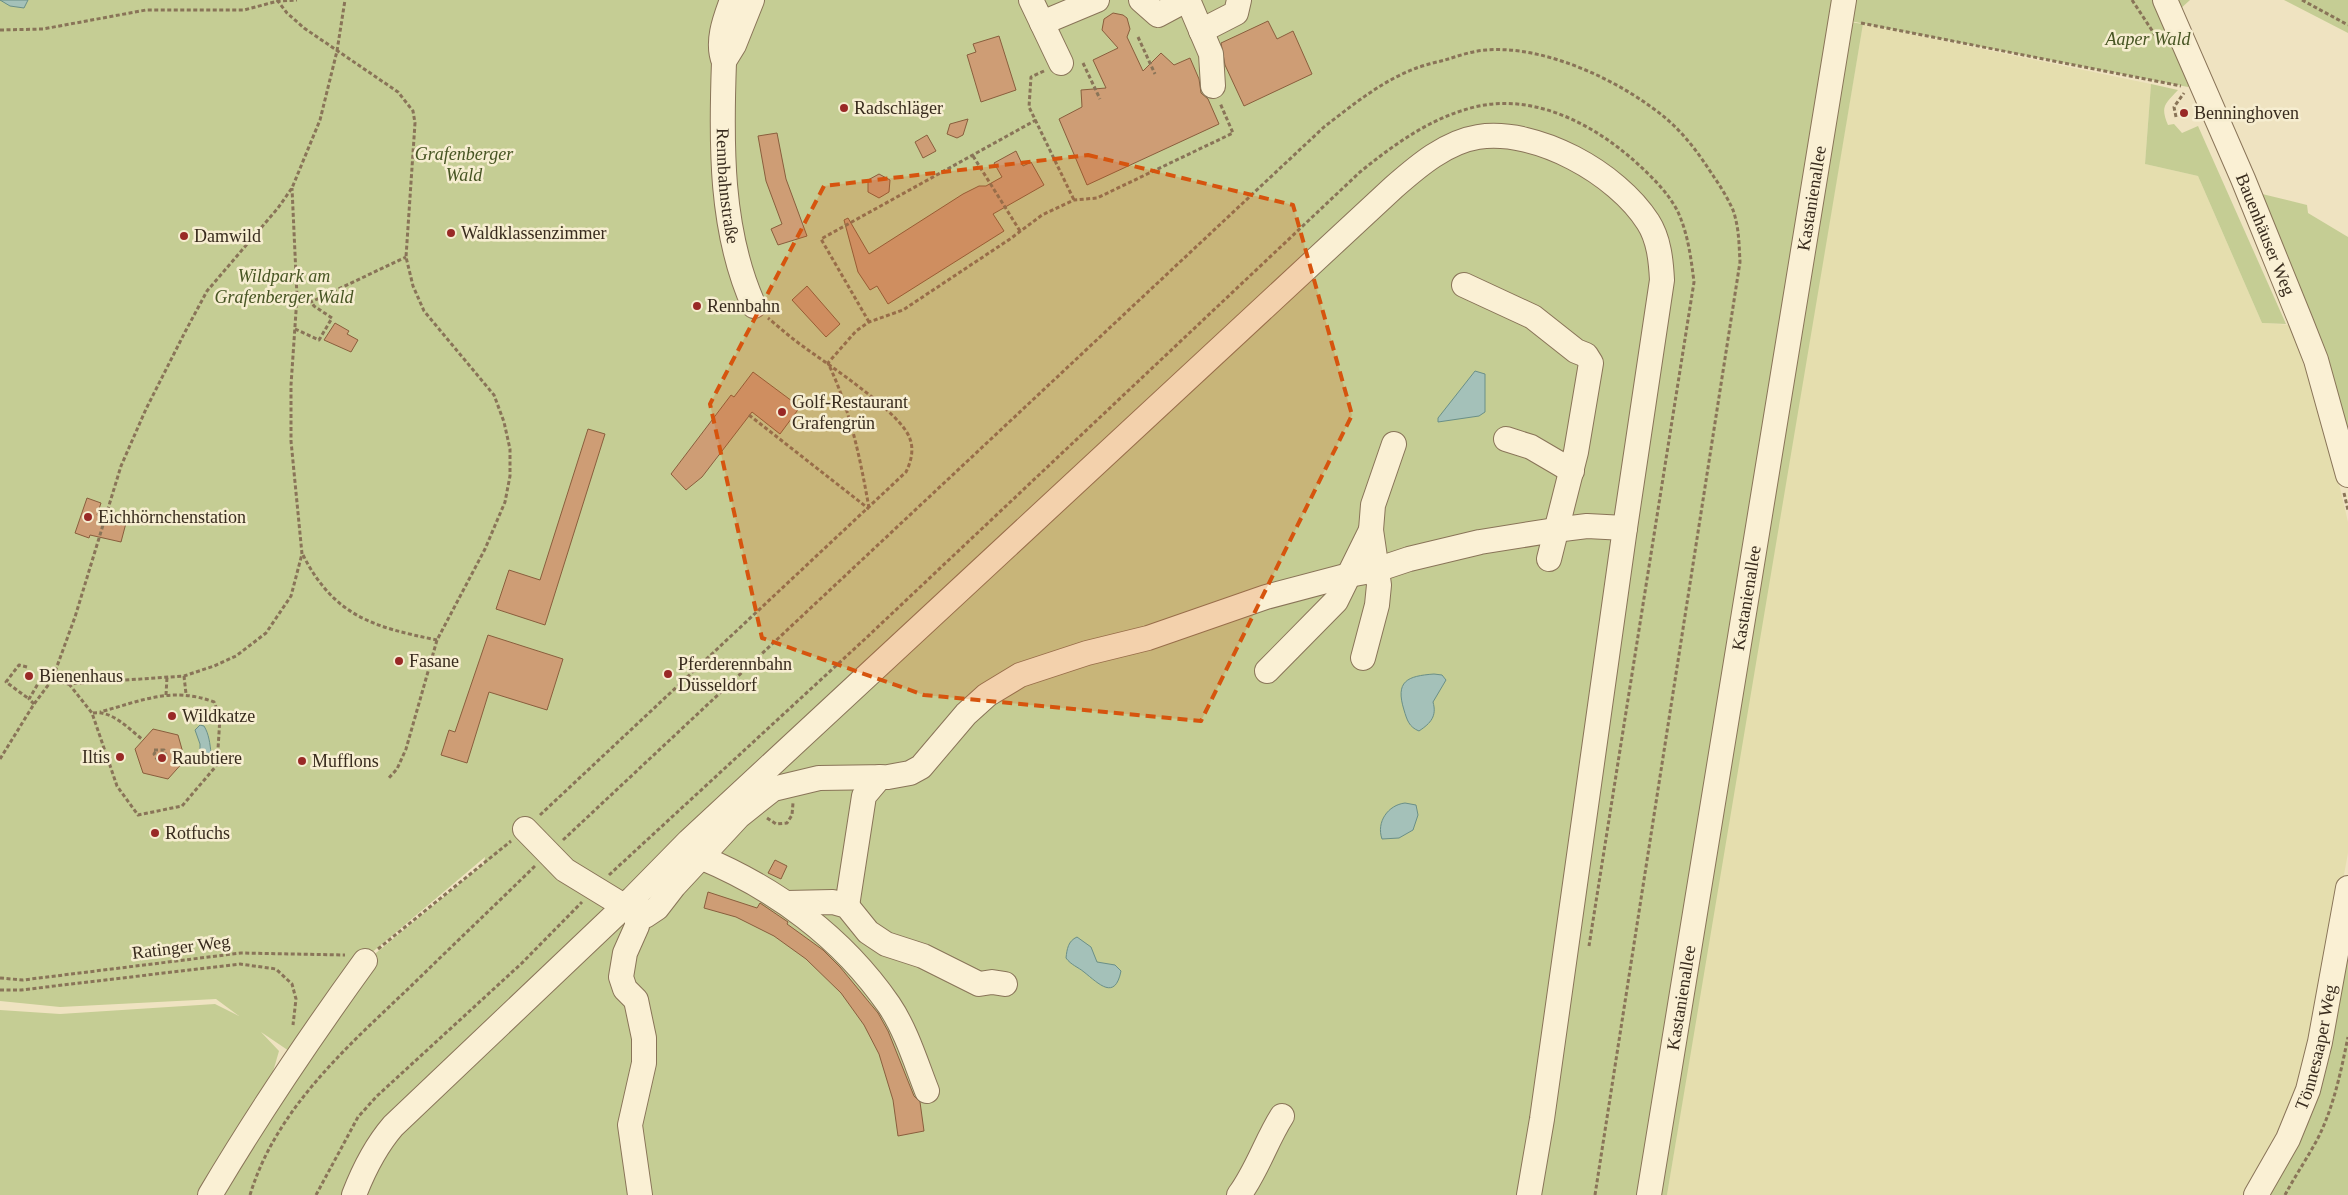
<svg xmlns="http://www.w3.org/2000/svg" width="2348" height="1195" viewBox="0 0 2348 1195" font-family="Georgia,serif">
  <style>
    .farmland { fill: #e5deae }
    .green { fill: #c5cd94 }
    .water { fill: #a4c1b9; stroke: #6a8f87 }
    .building { fill: #ce9d75; stroke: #895e3d }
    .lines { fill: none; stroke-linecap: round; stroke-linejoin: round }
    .minor-casing { stroke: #897458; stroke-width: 26 }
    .path { stroke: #897458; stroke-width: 3; stroke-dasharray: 4 2.5; stroke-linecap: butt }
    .minor { stroke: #faf0d4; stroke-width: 24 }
    .marked { fill: #d6540e; fill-opacity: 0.2; stroke: #d6540e; stroke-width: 4; stroke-dasharray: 10 6; stroke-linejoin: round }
    .poi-dot { fill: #992926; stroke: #f6edd0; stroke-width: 2 }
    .labels { text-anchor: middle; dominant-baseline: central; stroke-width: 5; stroke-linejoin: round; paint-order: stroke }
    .park-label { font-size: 18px; font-style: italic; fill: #475523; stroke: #f6edd0 }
    .poi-label { font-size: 18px; fill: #382b1d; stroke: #f6edd0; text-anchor: start }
    .street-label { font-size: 18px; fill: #382b1d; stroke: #f6edd0 }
  </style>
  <rect width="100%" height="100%" fill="#efe3c1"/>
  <!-- farmland -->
  <polygon class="farmland" points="1863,24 2151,84 2145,164 2198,176 2262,323 2291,325 2331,449 2348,522 2348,853 2310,1059 2299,1094 2245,1195 1667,1195 1750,687"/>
  <!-- green -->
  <g class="green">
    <polygon points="0,0 1834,0 1831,19 1863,24 1667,1195 223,1195 365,962 484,864 485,857 363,960 292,1053 261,1032 279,1051 266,1096 202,1195 0,1195 0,1010 60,1014 215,1004 239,1016 216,999 60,1007 0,1001"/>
    <polygon points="1853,0 2190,0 2178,11 2205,71 2188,87 1850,21"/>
    <polygon points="2284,0 2348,0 2348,33"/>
    <path d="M2151 84 2178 90C2165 104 2160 106 2168 125L2174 124 2182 133 2198 126 2286 324 2262 323 2198 176 2145 164Z"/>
    <polygon points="2258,193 2307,205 2308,213 2348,237 2348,459"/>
    <polygon points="2348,937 2348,1195 2264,1195"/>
  </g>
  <!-- water -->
  <g class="water">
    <polygon points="0,0 28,0 24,8 10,6"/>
    <polygon points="1475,371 1485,374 1485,412 1479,416 1438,422 1438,418"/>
    <path d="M1434 674 1442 675 1446 680 1433 702C1437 716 1431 723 1419 731 1409 727 1407 720 1404 710 1395 681 1407 676 1434 674Z"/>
    <path d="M200 725 204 726C209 734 210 744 211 753L205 758 200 755V744L195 730Z"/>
    <path d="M1405 803 1416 805 1418 815 1413 830 1399 838 1382 839C1376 822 1388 805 1405 803Z"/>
    <path d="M1077 937 1091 947 1097 962 1115 965 1121 971C1115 1001 1099 984 1084 972 1078 967 1071 965 1066 958 1067 949 1068 941 1077 937Z"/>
  </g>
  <!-- building -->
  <g class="building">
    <polygon points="1113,13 1123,15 1127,18 1130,29 1127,37 1143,71 1161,53 1174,65 1190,58 1199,79 1201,93 1208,99 1219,124 1087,185 1059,119 1082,107 1081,90 1106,88 1093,60 1118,48 1102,30 1104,19"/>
    <polygon points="1268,21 1277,39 1293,31 1312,74 1244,106 1225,65 1221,43"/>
    <polygon points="999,36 1016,90 981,102 967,55 976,52 973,44"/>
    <polygon points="968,119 963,135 957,138 947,134 950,124"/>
    <polygon points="777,133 786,179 807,236 778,245 771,229 782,224 766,181 758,136"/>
    <polygon points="927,135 936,151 923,158 915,142"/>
    <polygon points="1016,151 1023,166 1031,162 1044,185 993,214 1004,231 888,304 877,286 870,290 858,272 844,220 848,218 869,254 963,194 979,186 986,186 1002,177 994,163"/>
    <polygon points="879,174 890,180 889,192 879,198 868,192 868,180"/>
    <polygon points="807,286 840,324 826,337 792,300"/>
    <polygon points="335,323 349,331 347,334 358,340 351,352 324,340"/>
    <polygon points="753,372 800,407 780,434 752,412 702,477 686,490 671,474 731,395 734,397"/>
    <polygon points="588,429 605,434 545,625 496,609 509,570 540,580"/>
    <polygon points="87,498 101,503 97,515 126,523 121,542 90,535 89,538 75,533"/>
    <polygon points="488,635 563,659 547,710 489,692 467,763 441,755 449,730 455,732"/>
    <polygon points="153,729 178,735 185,760 168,779 143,773 135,749"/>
    <polygon points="775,860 787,866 781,879 768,873"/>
    <polygon points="708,892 757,908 760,903 788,922 787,924 823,950 840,967 878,1013 888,1031 914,1096 920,1102 924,1131 898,1136 893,1100 879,1054 864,1025 841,993 806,959 774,936 736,917 704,908"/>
  </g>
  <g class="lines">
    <!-- minor casing -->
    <g class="minor-casing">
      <g id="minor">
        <path id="s1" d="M732 0C725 19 716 42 724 62 721 143 720 231 754 306"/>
        <polyline points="1031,0 1061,63"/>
        <polyline points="1141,0 1158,15 1186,0"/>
        <polyline points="1188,0 1211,54 1213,86"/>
        <path id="s2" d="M2165 0 2243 179 2301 322 2316 360 2348 475"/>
        <polyline points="1042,23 1097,0"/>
        <polyline points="1201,31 1236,13 1239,0"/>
        <polyline points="726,58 734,45 752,0"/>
        <polyline points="1464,285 1533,317 1576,351 1586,355 1591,363 1576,452 1549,559"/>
        <polyline points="1506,439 1531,447 1572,471"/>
        <polyline points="1371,530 1373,505 1394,444"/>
        <polyline points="1267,671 1336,601 1371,530 1379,585 1377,605 1363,658"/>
        <polyline points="525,829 565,870 624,906 645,916 657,908 674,886 739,816 773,789 819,778 888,777 910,773 921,767 966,714 987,695 1020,675 1087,653 1148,638 1266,597 1349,575 1376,570 1409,559 1480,542 1555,530 1587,526 1625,528"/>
        <path d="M700 857C775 888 842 937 889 1005 906 1030 916 1063 927 1091"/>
        <polyline points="787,903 833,902 847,906 868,932 886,944 923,956 979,984 992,982 1005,984"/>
        <polyline points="847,906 864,796 880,777"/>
        <polyline points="637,913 637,926 625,953 621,977 625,989 636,1000 644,1038 644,1063 630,1125 640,1195"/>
        <path d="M210 1195C258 1114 310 1037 365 961"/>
        <path d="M354 1195C364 1169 375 1147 393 1126L633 898 689 841 1394 187C1418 166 1446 142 1478 137 1536 128 1617 173 1648 222 1659 239 1661 261 1662 280L1625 528 1542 1119 1529 1195"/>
        <path d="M1239 1195C1257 1171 1266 1141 1282 1116"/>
        <path id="s3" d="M1649 1195 1844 0"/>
        <path id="s4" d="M2256 1195 2288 1139 2308 1090 2320 1042 2348 888"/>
      </g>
    </g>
    <!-- path -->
    <g class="path">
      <polyline points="277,0 287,13 304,28 398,92 413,111 415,123 406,257 413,286 424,311 494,395 504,422 510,449 510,476 505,502 485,549 437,640 406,749 397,769 388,779"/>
      <polyline points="2132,0 2159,41"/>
      <polyline points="2302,0 2348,25"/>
      <polyline points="1861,23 2181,86"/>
      <polyline points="0,30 43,29 146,10 244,10 278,1 297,0"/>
      <polyline points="1138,37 1155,74"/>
      <polyline points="1083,63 1100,99"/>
      <polyline points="1044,71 1031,77 1029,107 1074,200"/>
      <polyline points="2176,117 2174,107 2184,93"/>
      <polyline points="973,156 1020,231"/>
      <polyline points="297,297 311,302 406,257"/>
      <polyline points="869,322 821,239 1036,120"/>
      <polyline points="295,329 319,340 332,318 314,306 311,302"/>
      <polyline points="749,415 869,509"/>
      <polyline points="2344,493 2348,510"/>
      <path d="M869 508C860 457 850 409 828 363L856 331 869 322 903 310 1010 239 1042 215 1074 200 1097 198 1233 133 1220 103"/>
      <path d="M303 555C334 616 373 627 437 640"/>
      <polyline points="27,667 19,665 6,682 29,699"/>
      <polyline points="184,676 186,694"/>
      <path d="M69 684 92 713 117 786 138 815 182 806 217 765 220 717 214 702C172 686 141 701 100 712"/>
      <polyline points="166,695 167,677"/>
      <polyline points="34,704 29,699 42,677 68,684 184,676 214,666 236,656 266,633 291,596 302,554 291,441 291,385 297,297 292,188"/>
      <path d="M93 713C112 710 129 729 143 740"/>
      <polyline points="154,750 164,750 166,756 162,761 157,759 154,754 156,751"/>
      <polyline points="0,759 34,704 52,680 75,617 121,466 146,409 185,332 207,291 278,208 292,188 320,120 337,51 345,0"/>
      <path d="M540 815 906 472C911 462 914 450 910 439 902 413 827 364 804 347 791 338 780 328 768 318"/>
      <polyline points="767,818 776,824 787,823 792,815 793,803"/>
      <path d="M563 840 1324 127C1350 107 1378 84 1409 71 1420 66 1433 63 1445 60 1458 56 1472 51 1486 50 1546 45 1624 82 1669 121 1687 137 1701 157 1714 177 1721 187 1728 199 1733 210 1739 227 1739 244 1740 262L1595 1195"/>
      <path d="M609 875 865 639 1360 172C1396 143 1433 116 1479 106 1538 94 1597 126 1640 166 1654 179 1669 194 1678 212 1688 234 1691 258 1694 282L1589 946"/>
      <polyline points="378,949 511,841"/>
      <polyline points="0,978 23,980 241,953 345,955"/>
      <polyline points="0,990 21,990 240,964 276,969 292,984 296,999 293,1025"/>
      <path d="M250 1195C276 1109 347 1047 410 987 451 947 493 907 535 866"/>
      <polyline points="316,1195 358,1117 377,1096 522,963 582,902"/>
      <path d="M2285 1195C2295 1176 2308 1157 2318 1138 2334 1106 2341 1071 2348 1037"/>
    </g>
    <!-- minor -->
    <use href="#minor" class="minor"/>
  </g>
  <!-- marked area -->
  <path class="marked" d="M1088 155 1293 205 1352 415 1201 721 924 695 762 638 710 404 824 186Z"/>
  <!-- markers -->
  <g class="poi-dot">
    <circle cx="844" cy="108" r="5"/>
    <circle cx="2184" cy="113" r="5"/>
    <circle cx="451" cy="233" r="5"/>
    <circle cx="184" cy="236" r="5"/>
    <circle cx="697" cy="306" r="5"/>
    <circle cx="782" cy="412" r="5"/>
    <circle cx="88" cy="517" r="5"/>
    <circle cx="399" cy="661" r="5"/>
    <circle cx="668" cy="674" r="5"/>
    <circle cx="29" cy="676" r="5"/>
    <circle cx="172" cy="716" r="5"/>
    <circle cx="120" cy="757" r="5"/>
    <circle cx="162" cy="758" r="5"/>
    <circle cx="302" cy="761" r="5"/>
    <circle cx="155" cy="833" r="5"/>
  </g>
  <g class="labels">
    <!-- park labels -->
    <g class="park-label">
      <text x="2148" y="39">Aaper Wald</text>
      <text x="464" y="154">Grafenberger<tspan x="464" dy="21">Wald</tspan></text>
      <text x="284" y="276">Wildpark am<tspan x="284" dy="21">Grafenberger Wald</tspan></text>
    </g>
    <!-- poi labels -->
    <g class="poi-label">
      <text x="854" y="108">Radschläger</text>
      <text x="2194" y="113">Benninghoven</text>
      <text x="461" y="233">Waldklassenzimmer</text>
      <text x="194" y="236">Damwild</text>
      <text x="707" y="306">Rennbahn</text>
      <text x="792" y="402">Golf-Restaurant<tspan x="792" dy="21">Grafengrün</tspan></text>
      <text x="98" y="517">Eichhörnchenstation</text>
      <text x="409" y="661">Fasane</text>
      <text x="678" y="664">Pferderennbahn<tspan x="678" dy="21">Düsseldorf</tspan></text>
      <text x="39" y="676">Bienenhaus</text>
      <text x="182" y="716">Wildkatze</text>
      <text x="110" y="757" text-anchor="end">Iltis</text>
      <text x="172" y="758">Raubtiere</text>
      <text x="312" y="761">Mufflons</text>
      <text x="165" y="833">Rotfuchs</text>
    </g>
    <!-- street labels -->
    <g class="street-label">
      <text stroke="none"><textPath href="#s1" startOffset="188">Rennbahnstraße</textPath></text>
      <text stroke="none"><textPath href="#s3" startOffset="1010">Kastanienallee</textPath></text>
      <text stroke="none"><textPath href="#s2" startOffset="255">Bauenhäuser Weg</textPath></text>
      <text stroke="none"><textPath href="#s3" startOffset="605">Kastanienallee</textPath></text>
      <text transform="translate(181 947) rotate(-7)">Ratinger Weg</text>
      <text stroke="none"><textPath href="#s3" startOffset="200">Kastanienallee</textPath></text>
      <text stroke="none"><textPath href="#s4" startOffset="161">Tönnesaaper Weg</textPath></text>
    </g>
  </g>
</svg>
